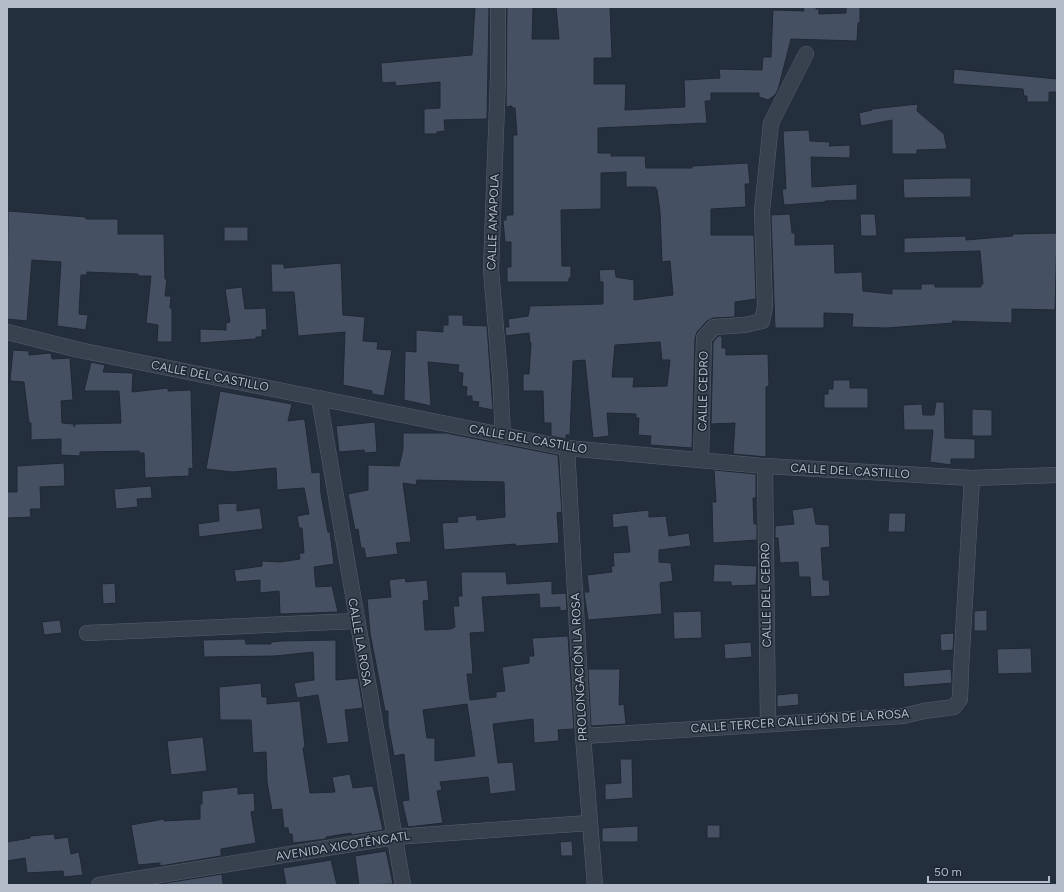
<svg xmlns="http://www.w3.org/2000/svg" width="1064" height="892" viewBox="0 0 1064 892" font-family="Figtree,sans-serif">
  <style>
    .building { fill: #455162; stroke: #1f2835; fill-rule: evenodd }
    .lines { fill: none; stroke-linecap: round; stroke-linejoin: round }
    .minor-casing { stroke: #565f6c; stroke-width: 16 }
    .minor { stroke: #38414e; stroke-width: 15 }
    .labels { text-anchor: middle; dominant-baseline: central; stroke-width: 3; stroke-linejoin: round; paint-order: stroke }
    .street-label { font-size: 12px; fill: #b4bcc9; stroke: #1d2633 }
  </style>
  <rect width="100%" height="100%" fill="#242f3e"/>
  <!-- building -->
  <g class="building">
    <polygon points="475,7 489,7 487,119 444,120 445,131 437,132 437,134 424,134 424,109 440,108 440,82 396,86 395,82 382,83 381,63 472,55"/>
    <path d="M507 7H533L532 39H559L556 7H610L612 58H594V84H626L625 110 685 107 684 80 720 78 719 69 762 70 763 57H771L773 10 804 11 803 7H816V9H819V14L846 13V7H860V23H858L857 41 791 39 778 90 775 95 768 100 759 97V93H711V101H705L707 123 598 128V153H611V156H645L646 168H692V166L748 163 750 184H745L746 207 711 209V235H754L756 299 735 302V317L713 318 707 321 697 332 695 338 692 448 650 445 651 436 638 435 639 418H636V414L607 413 609 436 593 438 585 360 573 361 570 435H566V439L551 436V423H544L543 391H523V374H529L531 343H530L529 333 506 336 505 327H509L508 319 528 316 530 306 603 304V282H600L599 270 615 269 616 277 634 280V300L673 295 670 261 662 262 660 212 657 190 655 187H626V172L601 173V209L561 210 562 266H571V278H569V282H507V267H511V242H505L503 220H506V215H513V135H517L515 108H512V106L506 107ZM660 342 662 360H670L667 386 633 387 634 377H612L615 345Z"/>
    <polygon points="954,69 1057,79 1057,92 1049,92 1049,102 1027,102 1027,96 1024,96 1023,89 953,84"/>
    <polygon points="918,104 917,111 944,134 947,149 917,150 917,154 892,154 892,120 861,126 859,113 872,110 872,109"/>
    <polygon points="809,130 810,141 830,142 829,146 850,145 850,158 811,157 812,187 857,184 857,200 825,201 825,202 784,205 782,189 786,189 783,131"/>
    <polygon points="948,178 971,178 971,197 904,198 903,179"/>
    <polygon points="8,211 86,217 86,219 118,219 118,234 164,234 165,279 167,279 165,296 171,296 170,308 172,308 172,342 157,342 158,325 146,323 151,276 138,276 138,274 87,272 87,275 81,275 79,314 88,315 86,330 57,326 61,262 32,260 27,321 7,319"/>
    <polygon points="790,214 792,233 795,233 795,245 834,244 835,273 862,272 863,291 892,294 892,289 921,289 921,284 935,284 935,287 981,287 981,284 983,284 980,251 904,253 904,238 966,236 966,240 1013,236 1012,234 1057,233 1055,310 1012,309 1012,323 952,321 953,323 886,328 852,327 853,314 824,313 824,328 775,328 771,215"/>
    <polygon points="860,214 875,214 877,236 861,236"/>
    <rect x="224" y="227" width="24" height="14"/>
    <polygon points="341,263 343,315 365,317 363,341 378,342 377,349 392,350 384,396 372,394 372,391 343,385 345,332 298,336 294,292 272,292 271,264 284,264 284,268"/>
    <polygon points="242,287 245,309 266,308 267,330 262,330 262,337 256,337 256,339 200,343 200,329 226,330 226,323 230,322 225,289"/>
    <polygon points="448,315 463,315 463,325 487,326 493,410 478,407 479,402 472,401 472,396 466,396 467,387 462,386 463,373 458,372 459,365 428,362 431,406 404,400 405,351 416,352 416,330 443,332 443,325 448,325"/>
    <polygon points="718,336 722,336 722,348 726,348 726,355 768,354 769,386 766,387 766,457 733,454 735,423 711,424 713,342"/>
    <polygon points="13,350 29,351 29,355 51,353 52,359 70,358 73,400 61,401 62,423 74,424 74,427 75,424 121,423 119,391 84,391 91,362 105,365 103,372 133,373 132,392 168,388 168,391 191,390 193,469 189,468 189,476 145,478 144,453 139,453 139,451 80,452 80,456 61,455 61,439 31,440 31,423 29,423 24,382 10,381"/>
    <polygon points="833,380 850,380 850,388 868,388 868,408 824,408 824,394 828,394 828,389 833,389"/>
    <polygon points="220,391 292,404 288,421 304,419 305,421 312,473 320,472 321,494 328,532 330,532 334,564 314,567 316,587 332,586 338,612 280,614 279,591 260,593 260,580 236,582 234,570 262,566 262,561 280,562 300,559 299,553 304,553 302,528 299,528 297,516 309,514 304,488 277,490 276,468 233,472 206,469"/>
    <polygon points="936,402 944,402 945,438 975,439 975,459 951,459 951,465 930,462 933,430 904,430 903,405 922,404 923,415 934,415"/>
    <polygon points="972,409 992,410 992,436 972,436"/>
    <polygon points="375,422 377,452 365,453 364,450 339,452 336,426"/>
    <polygon points="403,433 446,433 558,455 562,512 557,513 559,543 516,546 515,544 444,550 442,523 458,522 457,517 476,515 477,520 505,517 504,482 417,480 416,485 403,483 411,542 396,543 398,554 366,558 364,548 361,548 358,529 355,530 348,494 368,490 368,465 399,466 403,449"/>
    <polygon points="64,463 65,486 40,487 41,509 30,509 31,517 7,518 7,492 17,492 17,466"/>
    <polygon points="714,470 756,474 756,498 753,498 754,524 757,524 757,540 713,543 712,502 716,502"/>
    <polygon points="151,486 152,498 137,499 138,507 116,509 114,489"/>
    <polygon points="237,503 237,511 260,508 263,529 199,537 198,524 219,521 218,504"/>
    <polygon points="813,507 816,524 829,525 830,547 821,548 823,580 829,580 830,596 811,597 810,577 799,577 798,562 780,563 778,538 775,538 775,526 794,524 792,510"/>
    <polygon points="649,510 649,517 666,516 669,536 689,533 691,546 659,550 659,562 671,563 673,581 660,583 662,614 588,620 584,592 589,592 587,575 612,572 611,566 614,566 613,553 630,552 627,526 613,528 612,514"/>
    <polygon points="889,513 906,513 905,532 888,532"/>
    <polygon points="714,564 757,566 756,585 731,586 731,582 713,582"/>
    <path d="M461 572H506L507 584 552 581V594L566 593 567 610 560 611V607L540 608 539 594 482 597 485 632 470 633 473 674H467L470 700 496 697V692L505 691 502 667 529 663V656H534L532 638 568 636 574 729 558 730 559 741 534 743 533 719 493 724 498 763 513 762 516 791 490 794 488 777 440 782 442 790 437 791 443 823 408 827 402 801 409 800 404 754 394 756 388 724V711H385L370 633 367 599 391 597 389 580 405 578 406 582 427 580 429 600 423 601 425 630 451 629 455 627 453 606H459L458 596H462ZM467 704 475 756 435 761V738H427L423 710Z"/>
    <polygon points="115,583 116,603 103,604 102,584"/>
    <polygon points="987,610 987,631 974,631 974,611"/>
    <polygon points="701,611 702,638 674,639 673,612"/>
    <polygon points="60,620 62,633 44,635 42,622"/>
    <polygon points="954,633 953,650 941,651 940,634"/>
    <polygon points="245,639 246,644 271,644 271,642 282,641 336,640 336,680 358,678 363,708 345,710 349,742 327,744 318,695 297,698 294,683 314,680 313,652 275,656 204,657 203,640"/>
    <polygon points="751,642 752,657 725,659 724,644"/>
    <polygon points="1031,648 1032,673 998,674 997,649"/>
    <polygon points="588,669 620,669 619,705 624,704 626,724 591,726"/>
    <polygon points="951,669 952,683 904,687 903,673"/>
    <polygon points="261,683 262,697 267,697 267,704 300,701 305,747 303,748 310,793 335,792 332,777 350,774 353,788 373,786 383,830 352,835 351,833 326,837 326,839 293,843 292,834 289,834 288,828 284,828 282,809 272,810 267,782 266,752 253,753 251,720 220,720 219,687"/>
    <polygon points="798,693 799,705 777,707 777,695"/>
    <polygon points="203,737 207,771 171,775 167,741"/>
    <polygon points="620,759 632,759 633,798 605,800 605,784 621,783"/>
    <polygon points="238,787 238,794 254,793 255,811 251,812 256,843 221,849 221,856 160,866 160,863 138,865 131,825 164,819 164,821 200,819 200,804 202,804 202,791"/>
    <rect x="707" y="825" width="13" height="13"/>
    <polygon points="638,826 638,842 602,842 602,828"/>
    <polygon points="54,834 55,839 68,837 71,854 79,852 83,875 64,877 63,871 27,873 25,858 7,861 7,842 30,838 30,836"/>
    <polygon points="572,841 573,856 561,856 560,842"/>
    <polygon points="386,851 393,884 359,885 355,856"/>
    <polygon points="331,860 337,885 286,885 283,868"/>
    <polygon points="222,874 223,885 166,885 166,883"/>
  </g>
  <g class="lines">
    <!-- minor casing -->
    <g class="minor-casing">
      <g id="minor">
        <polyline points="498,7 498,77 491,270 500,376 503,436"/>
        <polyline points="7,332 79,350 567,448 765,466 972,478 1057,475"/>
        <polyline points="319,398 403,885"/>
        <polyline points="567,448 583,736 595,885"/>
        <polyline points="701,459 704,338 714,327 745,325 762,321 765,307 762,211 771,123 806,54"/>
        <polyline points="765,466 768,724"/>
        <polyline points="87,633 356,621"/>
        <polyline points="583,736 903,716 924,711 954,707 960,699 961,669 972,478"/>
        <polyline points="99,885 395,837 589,823"/>
      </g>
    </g>
    <!-- minor -->
    <use href="#minor" class="minor"/>
  </g>
  <g class="labels">
    <!-- street labels -->
    <g class="street-label">
      <text transform="translate(493 222) rotate(-88)">CALLE AMAPOLA</text>
      <text transform="translate(210 376) rotate(11)">CALLE DEL CASTILLO</text>
      <text transform="translate(703 391) rotate(-89)">CALLE CEDRO</text>
      <text transform="translate(528 439) rotate(10)">CALLE DEL CASTILLO</text>
      <text transform="translate(850 471) rotate(3)">CALLE DEL CASTILLO</text>
      <text transform="translate(766 595) rotate(-91)">CALLE DEL CEDRO</text>
      <text transform="translate(360 642) rotate(80)">CALLE LA ROSA</text>
      <text transform="translate(579 667) rotate(-93)">PROLONGACIÓN LA ROSA</text>
      <text transform="translate(800 721) rotate(-4)">CALLE TERCER CALLEJÓN DE LA ROSA</text>
      <text transform="translate(343 846) rotate(-9)">AVENIDA XICOTÉNCATL</text>
    </g>
  </g>
  <!-- border -->
  <rect width="1064" height="892" fill="none" stroke="#b4bcc9" stroke-width="16"/>
  <!-- scale -->
  <path d="M928 876v6h121v-6" fill="none" stroke="#b4bcc9" stroke-width="2"/>
  <text x="934" y="876" font-size="12" fill="#b4bcc9" stroke="#1d2633" stroke-width="3" paint-order="stroke">50 m</text>
</svg>
